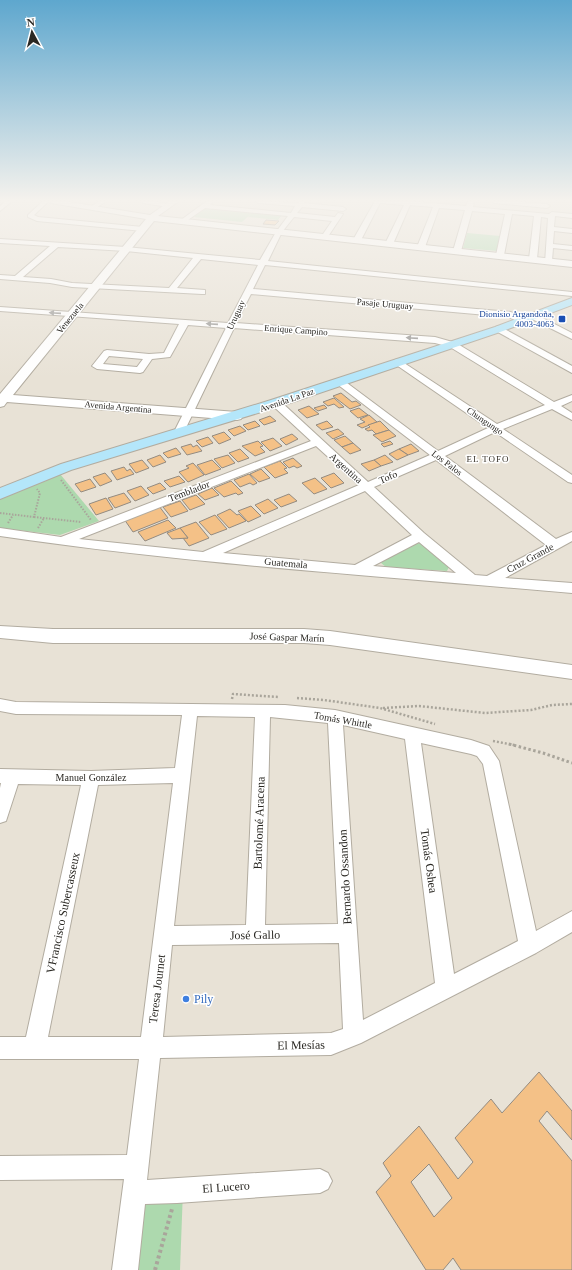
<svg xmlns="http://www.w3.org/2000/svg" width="572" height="1270" viewBox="0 0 572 1270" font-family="'Times New Roman',serif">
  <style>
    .green { fill: #add9ae }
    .building { fill: #f4c187; stroke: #938b81; fill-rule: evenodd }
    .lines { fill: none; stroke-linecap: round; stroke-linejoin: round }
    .minor-casing { stroke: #b2aca0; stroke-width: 2 }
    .tertiary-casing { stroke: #b2aca0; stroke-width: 2 }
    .secondary-casing { stroke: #b2aca0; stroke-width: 2 }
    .path-far3 { stroke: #a9a59b; stroke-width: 2; stroke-dasharray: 1.5 1.5; stroke-linecap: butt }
    .path-far2 { stroke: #a9a59b; stroke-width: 2.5; stroke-dasharray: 2 2; stroke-linecap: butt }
    .path-far1 { stroke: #a9a59b; stroke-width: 3; stroke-dasharray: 2.5 2.5; stroke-linecap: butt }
    .path { stroke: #a9a59b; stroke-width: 4; stroke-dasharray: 3 3; stroke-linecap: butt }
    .minor { fill: #fff; fill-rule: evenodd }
    .tertiary { fill: #fff; fill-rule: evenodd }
    .secondary { fill: #b4e6fa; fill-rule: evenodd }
    .oneway { fill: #9f9e9c }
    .transit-dot { fill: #1a4fb4; stroke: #fff; stroke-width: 1.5 }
    .shop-dot { fill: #3f7fe0; stroke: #fff; stroke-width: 1.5 }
    .labels { text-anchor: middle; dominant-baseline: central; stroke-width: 3; stroke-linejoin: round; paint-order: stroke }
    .far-street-label { font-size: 9px; fill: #2a2823; stroke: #fff }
    .far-transit-label { font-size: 9px; fill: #164399; stroke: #fff; text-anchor: end }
    .far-neighbourhood-label { font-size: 9px; letter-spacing: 1px; fill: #39342b; stroke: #fff }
    .street-label { font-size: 10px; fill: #2a2823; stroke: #fff }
    .near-street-label { font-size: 12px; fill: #2a2823; stroke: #fff }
    .near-shop-label { font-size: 12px; fill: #366cbe; stroke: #fff; text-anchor: start }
  </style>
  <rect width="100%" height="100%" fill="#e8e2d6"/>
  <!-- green -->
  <g class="green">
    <polygon points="205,206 282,215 278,220 248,217 252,213 242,222 194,217"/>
    <polygon points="467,233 500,236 497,251 463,248"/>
    <polygon points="60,474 99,521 60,535 0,528 0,498"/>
    <polygon points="420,543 449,567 447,571 386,567 381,563 384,560 415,544"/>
    <polygon points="183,1190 180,1270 125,1270 133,1192"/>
  </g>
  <!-- building -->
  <g class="building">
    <polygon points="266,220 279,221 275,225 263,224"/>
    <polygon points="341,393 352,402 356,401 361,405 350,409 333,396"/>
    <polygon points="334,398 344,407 339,408 334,404 328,406 323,402"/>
    <polygon points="324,405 327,408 318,411 314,408"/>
    <polygon points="309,406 319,414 307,418 298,410"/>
    <polygon points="359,408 368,415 358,418 350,411"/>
    <polygon points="369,415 377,422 362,428 357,425 365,422 360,419"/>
    <polygon points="270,416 276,421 264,425 259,420"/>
    <polygon points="255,421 260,426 248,430 243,425"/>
    <polygon points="327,421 333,427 322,430 316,425"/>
    <polygon points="380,421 389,430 376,434 372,430 368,431 365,429 370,427 368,425"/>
    <polygon points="240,426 246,431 234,436 228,430"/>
    <polygon points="338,429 344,434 333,439 326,433"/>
    <polygon points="389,430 396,436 382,442 373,435"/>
    <polygon points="224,432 231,439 219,444 212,436"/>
    <polygon points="292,434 298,439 286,445 280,439"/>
    <polygon points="345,436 353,443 342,447 334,440"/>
    <polygon points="208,437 213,443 202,447 196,441"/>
    <polygon points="273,438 282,446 270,451 261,442"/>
    <polygon points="258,441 263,446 260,447 265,452 255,456 242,446"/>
    <polygon points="390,441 393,444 384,447 381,444"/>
    <polygon points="353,443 361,450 350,454 342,447"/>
    <polygon points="191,444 193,447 197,445 202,451 187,455 181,447"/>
    <polygon points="411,444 419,451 408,455 399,449"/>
    <polygon points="176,448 181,454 168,458 163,453"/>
    <polygon points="240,449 249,458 238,462 229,453"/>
    <polygon points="399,449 408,455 397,460 389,454"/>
    <polygon points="160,455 166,462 153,467 147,460"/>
    <polygon points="228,455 235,463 222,468 214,459"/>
    <polygon points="385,455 393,462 381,466 374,460"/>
    <polygon points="293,458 302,466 297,468 294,466 289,468 283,462"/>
    <polygon points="142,460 149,468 136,473 129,464"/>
    <polygon points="212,460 221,469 205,475 197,465"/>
    <polygon points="374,460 381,466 369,471 361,464"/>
    <polygon points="280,461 287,468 284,469 288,473 275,478 264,467"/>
    <polygon points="193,463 204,475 188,482 179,472 189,468 186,466"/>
    <polygon points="124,467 127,471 130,469 134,474 117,480 111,471"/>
    <polygon points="261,469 270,478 259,482 250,474"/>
    <polygon points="105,473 112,481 100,486 93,477"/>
    <polygon points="334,473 344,483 331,488 321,478"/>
    <polygon points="249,474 257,483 253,485 250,483 240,487 234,480"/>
    <polygon points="179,476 185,482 170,487 164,481"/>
    <polygon points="315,478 327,489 314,494 302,483"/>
    <polygon points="90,479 96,487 81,492 75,484"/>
    <polygon points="231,481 243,493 238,495 236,493 224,497 214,488"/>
    <polygon points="160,483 166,489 153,494 147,488"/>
    <polygon points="141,486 149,495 135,501 127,491"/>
    <polygon points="212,488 219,495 205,500 198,494"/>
    <polygon points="124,493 131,502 115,508 108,498"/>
    <polygon points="289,494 297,501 281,507 274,500"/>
    <polygon points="196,495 205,504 190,510 182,500"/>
    <polygon points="106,498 113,509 96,515 89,504"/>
    <polygon points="268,499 278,508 264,514 255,505"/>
    <polygon points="180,501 188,511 171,517 163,507"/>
    <polygon points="159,506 168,518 133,532 124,519"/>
    <polygon points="251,506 261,516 248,522 238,511"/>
    <polygon points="230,509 237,515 239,514 246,521 229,528 217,515"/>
    <polygon points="215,515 227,529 211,535 199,522"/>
    <polygon points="168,520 176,528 145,541 138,532"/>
    <polygon points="196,522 209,538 189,546 183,538 188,538 180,528"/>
    <polygon points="180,528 188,538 172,539 167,533"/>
    <path d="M539 1072 572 1111V1140L547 1111 539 1121 572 1161V1270H461L453 1258 443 1270H426L376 1192 391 1176 383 1163 419 1126 458 1179 473 1162 455 1138 491 1099 502 1113ZM429 1164 452 1198 434 1217 411 1182Z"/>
  </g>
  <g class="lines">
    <!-- minor casing -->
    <g class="minor-casing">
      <g id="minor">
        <polygon points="6,201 12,201 0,211 0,206"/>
        <polygon points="43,201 49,201 34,215 38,217 143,227 146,229 143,231 37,221 28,217 28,215"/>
        <polygon points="100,201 107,201 94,209 90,209 90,207"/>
        <polygon points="140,201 153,201 171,205 168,207 143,203"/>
        <path d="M207 201H214L210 205 291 213 295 206 258 203 255 201 298 203 300 201H306L304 203 343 207 346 209 343 211 302 207 297 213 335 217 338 213 343 214 327 238 325 239 321 237 332 221 294 217 282 232 268 261 572 292V296L265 265 253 289 511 312 525 320 521 323 509 317 251 294 236 323 435 337 456 343 554 402 572 395V401L561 406 572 413V420L552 409 503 429 572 475V483L568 482 495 432 445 456 556 539 572 532V541L505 578 572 583V593C381 576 189 564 0 536V528L61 537 311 441 272 405 271 403 276 400 280 401 368 482 430 455 337 384 335 382 337 380H343L438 451 488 428 395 364 393 362 395 360 398 359 497 424 545 405 450 347 435 343 234 328 183 434 178 437 173 434 226 328 188 325 170 357 152 359 143 372 140 373 97 369 92 366 104 351 107 350 149 354 164 353 179 324 0 311V307L228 323 258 265 201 259 177 288 205 290V294H202L72 287 50 283 0 279V275L15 276 50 246 0 243V239L126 247 260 260 276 232 288 216 205 208 185 222H181V220ZM58 247 126 251 193 258 169 288 72 283 51 279 23 277ZM109 356 143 359 137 367 103 364ZM316 446 359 485 203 552 79 539ZM436 460 546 545 487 576 475 575 424 533 374 487ZM365 491 412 535 355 565 223 553ZM419 542 456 573 373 566Z"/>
        <polygon points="375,201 408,201 466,206 468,201 474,201 473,207 549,214 552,212 572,214 572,218 555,216 554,227 572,229 572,233 554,231 553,244 572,246 572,250 553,248 552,261 551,263 545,263 548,218 541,217 537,259 533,261 530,261 529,259 534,216 512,214 504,255 503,257 497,257 496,255 505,214 472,211 461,251 460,253 454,253 453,251 465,210 439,208 425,247 421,249 418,249 417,247 433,207 410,205 393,244 389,246 386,246 385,244 404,205 380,203 361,240 360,242 354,242 353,240"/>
        <polygon points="491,201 511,201 547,204 550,206 547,208 494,203"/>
        <polygon points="533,313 572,333 572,339 530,318 529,316 530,314"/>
        <polygon points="499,326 572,366 572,373 496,331 495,329 496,327"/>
        <path d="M0 699 16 702 285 705 335 710 471 740 489 746 499 761 536 931 572 911V932L536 953 361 1043 331 1055 160 1058 147 1180 320 1169 328 1173 332 1181 328 1189 320 1193 177 1203 145 1204 138 1270H112L124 1179 0 1180V1156L127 1155 139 1059H0V1037H26L81 785 18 784 6 821 0 823V788L1 783H0V769L91 771 175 768 182 715 16 714 0 711ZM197 716 255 717 246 925 174 926ZM270 717 328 723 338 924 265 925ZM343 725 405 739 435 983 363 1020ZM421 743 471 754 477 756 483 764 518 941 454 974ZM173 783 141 1037H48L98 785ZM339 943 343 1029 331 1033 163 1037 172 945Z"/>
      </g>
    </g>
    <!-- tertiary casing -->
    <g class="tertiary-casing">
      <g id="tertiary">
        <polygon points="47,201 63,201 150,215 170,201 179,201 158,216 572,261 572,267 154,221 13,395 237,412 241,413 243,416 241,419 237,420 7,402 4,406 0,407 0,394 146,219 51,203"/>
        <polygon points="0,626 53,629 304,629 330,631 572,665 572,679 330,645 304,643 53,643 0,638"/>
      </g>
    </g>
    <!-- secondary casing -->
    <g class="secondary-casing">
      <polygon id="secondary" points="572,298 572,305 503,331 281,406 71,470 0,499 0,488 61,464 271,400 495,327"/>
    </g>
    <!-- path-far3 -->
    <g class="path-far3">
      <polyline points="61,480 91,520"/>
      <polyline points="0,513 34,517 40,493 37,489"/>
      <polyline points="34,517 81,522"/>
      <polyline points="8,523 13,515"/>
      <polyline points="38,528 44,518"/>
    </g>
    <!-- path-far2 -->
    <g class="path-far2">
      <polyline points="297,698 324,700 380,708 435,724"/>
      <polyline points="232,699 233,694 278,697"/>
      <polyline points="383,708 419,706 485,713 531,710 552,705 572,704"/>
      <polyline points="493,741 514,745"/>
    </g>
    <!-- path-far1 -->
    <polyline class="path-far1" points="509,744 543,753 572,763"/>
    <!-- path -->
    <polyline class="path" points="155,1270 172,1209"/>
    <!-- minor -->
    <use href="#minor" class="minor"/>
    <!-- tertiary -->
    <use href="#tertiary" class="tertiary"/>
    <!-- secondary -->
    <use href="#secondary" class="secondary"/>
  </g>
  <!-- one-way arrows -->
  <defs><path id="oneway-solid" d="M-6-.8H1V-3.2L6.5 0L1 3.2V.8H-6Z"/></defs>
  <g class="oneway">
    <use href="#oneway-solid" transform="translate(55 313) rotate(-176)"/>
    <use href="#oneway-solid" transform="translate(212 324) rotate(-176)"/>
    <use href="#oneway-solid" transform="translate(412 338) rotate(-176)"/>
  </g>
  <!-- sky -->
  <linearGradient id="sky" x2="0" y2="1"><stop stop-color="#5ea7ce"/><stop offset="0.53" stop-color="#f5f2ed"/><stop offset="1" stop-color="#f5f2ed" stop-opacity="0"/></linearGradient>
  <rect width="572" height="378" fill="url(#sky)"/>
  <!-- markers -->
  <rect class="transit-dot" x="558" y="315" width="8" height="8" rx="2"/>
  <circle class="shop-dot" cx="186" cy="999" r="4"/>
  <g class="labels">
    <!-- far-street labels -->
    <g class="far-street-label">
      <text transform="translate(385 304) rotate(5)">Pasaje Uruguay</text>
      <text transform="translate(236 315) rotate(-65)">Uruguay</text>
      <text transform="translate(70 318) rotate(-51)">Venezuela</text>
      <text transform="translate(296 330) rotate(4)">Enrique Campino</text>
      <text transform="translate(287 400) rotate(-19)">Avenida La Paz</text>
      <text transform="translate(118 407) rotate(5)">Avenida Argentina</text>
      <text transform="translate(485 421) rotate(34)">Chungungo</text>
      <text transform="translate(447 463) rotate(37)">Los Palos</text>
    </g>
    <!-- far-transit labels -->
    <g class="far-transit-label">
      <text x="554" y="314">Dionisio Argandoña,<tspan x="554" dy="10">4003-4063</tspan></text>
    </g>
    <!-- far-neighbourhood labels -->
    <g class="far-neighbourhood-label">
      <text x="488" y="459">EL TOFO</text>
    </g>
    <!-- street labels -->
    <g class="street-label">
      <text transform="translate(346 468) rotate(42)">Argentina</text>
      <text transform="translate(388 477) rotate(-23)">Tofo</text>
      <text transform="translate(189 491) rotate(-21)">Temblador</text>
      <text transform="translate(530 558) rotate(-28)">Cruz Grande</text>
      <text transform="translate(286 563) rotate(5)">Guatemala</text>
      <text transform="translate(287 637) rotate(2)">José Gaspar Marín</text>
      <text transform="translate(343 720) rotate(10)">Tomás Whittle</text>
      <text x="91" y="777">Manuel González</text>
    </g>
    <!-- near-street labels -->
    <g class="near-street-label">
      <text transform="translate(259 823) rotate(-88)">Bartolomé Aracena</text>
      <text transform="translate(429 861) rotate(82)">Tomás Oshea</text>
      <text transform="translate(345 877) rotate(-93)">Bernardo Ossandon</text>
      <text transform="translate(63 913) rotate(-78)">VFrancisco Subercasseux</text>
      <text transform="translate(255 935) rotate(-1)">José Gallo</text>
      <text transform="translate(157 989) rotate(-83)">Teresa Journet</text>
      <text transform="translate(301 1045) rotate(-1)">El Mesías</text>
      <text transform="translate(226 1187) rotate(-4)">El Lucero</text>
    </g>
    <!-- near-shop labels -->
    <g class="near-shop-label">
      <text x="194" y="999">Pily</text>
    </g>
  </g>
  <!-- north arrow -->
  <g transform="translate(32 32) rotate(353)" stroke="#ffffff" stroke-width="3" paint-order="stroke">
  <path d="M0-3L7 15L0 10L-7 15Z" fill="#2a2823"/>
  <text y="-6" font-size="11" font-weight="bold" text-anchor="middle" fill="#2a2823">N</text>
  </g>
</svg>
